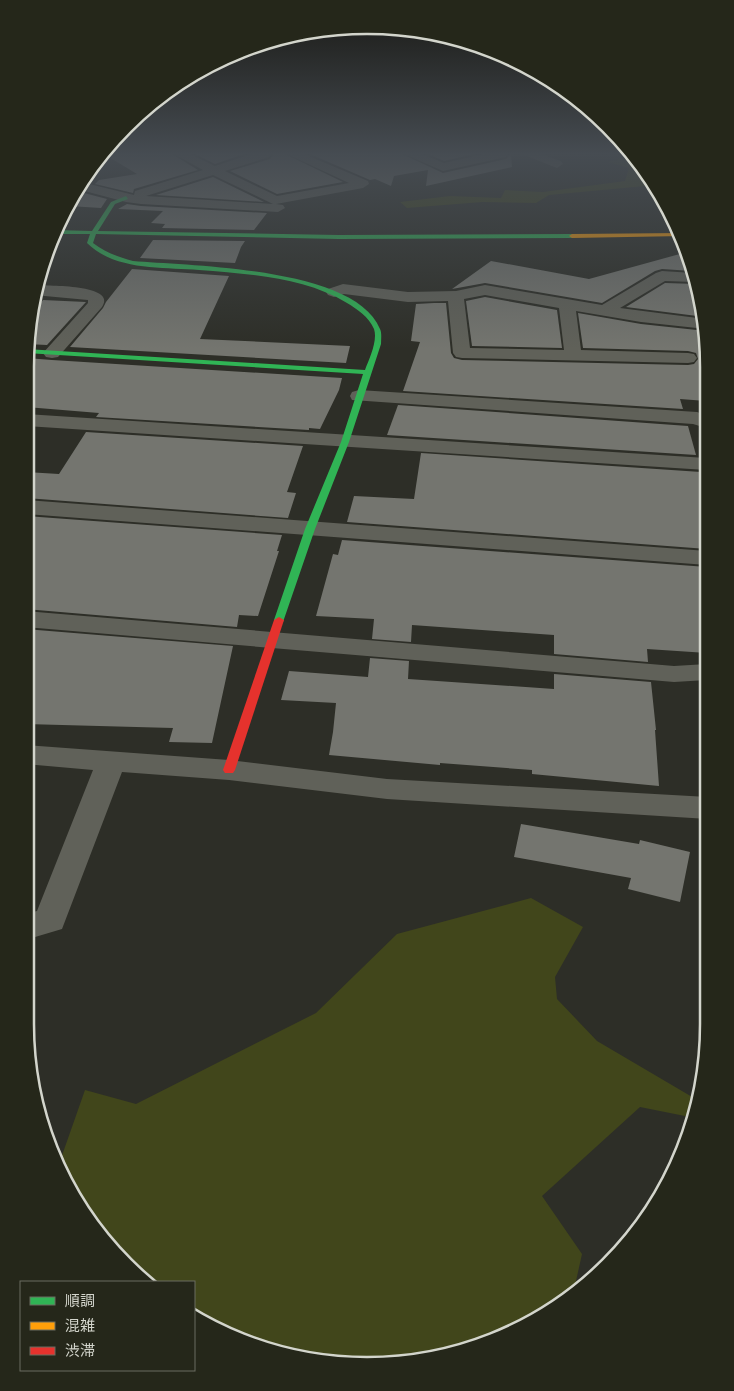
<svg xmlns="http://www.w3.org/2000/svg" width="734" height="1391" viewBox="0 0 734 1391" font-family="'Asap Condensed','Noto Sans JP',sans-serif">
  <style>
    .green { fill: #41461b }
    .building { fill: #74756f }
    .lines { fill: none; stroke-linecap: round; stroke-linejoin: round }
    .street { fill: #606159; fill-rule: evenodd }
    .fast { fill: #30b455; fill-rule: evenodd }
    .slow { fill: #ff9f0a; fill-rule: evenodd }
    .jam { fill: #e5322d; fill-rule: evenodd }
    .rim { fill: none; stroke: #d3d5cc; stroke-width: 2.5 }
  </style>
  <rect width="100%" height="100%" fill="#2d2e27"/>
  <!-- green -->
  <g class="green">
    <polygon points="635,155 649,177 645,186 549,195 536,203 482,202 407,208 400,202 450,196 501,198 505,190 543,192 625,181 629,168 608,162"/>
    <polygon points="531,898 583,927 555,977 557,999 597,1041 699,1101 695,1118 640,1107 542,1196 582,1254 574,1290 518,1331 456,1354 390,1365 279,1354 194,1316 194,1282 149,1282 96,1232 59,1164 85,1090 136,1104 316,1013 397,934"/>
  </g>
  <!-- building -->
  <g class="building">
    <polygon points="104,154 172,154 198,170 134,189 133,193 95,184 99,180 137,174"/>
    <polygon points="195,154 244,154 215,164"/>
    <polygon points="273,154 285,154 343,182 277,194 230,171 270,159"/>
    <polygon points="310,154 402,154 443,173 506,159 511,154 512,167 426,186 428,170 394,176 391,186 375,179 370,180"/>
    <polygon points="428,154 474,154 444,161"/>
    <polygon points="213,177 264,202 156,195"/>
    <polygon points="84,193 107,199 101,208 69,206"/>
    <polygon points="127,204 141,206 267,213 254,230 162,228 165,224 151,223 163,211 118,209"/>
    <polygon points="153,240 245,241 241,247 235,263 140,258"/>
    <polygon points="687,252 692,271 662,269 655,271 602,303 485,283 452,289 491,261 589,279"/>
    <polygon points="132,269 229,276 200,339 350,346 346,363 70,347 103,308 106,302"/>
    <polygon points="665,283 696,284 705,317 626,307"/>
    <polygon points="485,297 557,310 562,348 472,346 466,301"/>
    <polygon points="43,300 86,302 47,345 26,344 31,315"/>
    <polygon points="434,303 446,303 451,353 454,358 462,360 688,365 694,364 698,359 696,353 688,351 583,348 578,313 641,324 706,331 706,401 680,399 683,409 403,391 420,342 411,341 416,304"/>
    <polygon points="26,358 52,360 342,378 339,390 320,429 309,428 309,430 96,417 99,413 26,407"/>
    <polygon points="398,405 688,426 696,455 387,435"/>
    <polygon points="86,432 303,446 287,492 296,493 288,518 26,498 26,472 59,474"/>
    <polygon points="421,453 701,472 707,492 707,549 347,522 354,496 414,499"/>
    <polygon points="26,516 282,535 277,551 279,551 258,616 239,615 237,627 25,609"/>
    <polygon points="342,540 707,567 707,653 647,649 648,662 554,654 554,635 412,625 411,642 372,639 374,619 316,616 333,554 338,555"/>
    <polygon points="25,629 233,646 212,743 169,742 173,728 25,724"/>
    <polygon points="370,658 409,661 408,679 554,689 554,674 651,682 656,730 655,730 659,786 532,774 532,770 440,763 440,765 329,755 333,732 336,703 281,700 289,671 368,677"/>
    <polygon points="521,824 639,844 640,840 690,852 680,902 628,889 631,878 514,857"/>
  </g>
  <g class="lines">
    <!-- street -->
    <g class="street">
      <path d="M174 154H190L215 166 251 154H271L269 157 225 171 277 196 349 183 287 154H304L368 181 369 184 363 188 276 204 283 205 285 208 278 212 141 204 126 202 77 189 81 182 134 195 135 191 203 170ZM213 175 273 204 146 196Z"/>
      <polygon points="404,154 422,154 444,163 484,154 508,154 506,157 443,171"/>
      <polygon points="522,154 541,154 561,161 563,164 557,168"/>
      <path d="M662 271 693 273 695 282 665 281 620 308 705 319 706 329 641 322 576 311 581 350 688 353 694 354 697 358 694 362 688 363 462 358 456 357 453 353 448 301 408 302 344 294 334 297 328 295 326 292 328 289 343 284 408 292 456 291 485 285 602 305 656 273ZM485 295 559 308 564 350 470 348 464 299Z"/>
      <path d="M36 285C47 286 118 284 102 307L58 357 52 358 46 357 43 353 88 303V300L34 295Z"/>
      <polygon points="359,390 697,412 706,415 706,428 693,424 352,400 350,396 352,392"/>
      <polygon points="26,414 706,458 706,470 26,426"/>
      <polygon points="26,500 707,551 707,565 26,514"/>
      <polygon points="25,611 674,666 707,664 707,680 674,682 25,627"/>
      <polygon points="25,745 229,760 387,779 708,797 708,819 387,799 229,780 122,772 62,929 25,940 25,914 37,911 93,770 25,764"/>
    </g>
    <!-- fast -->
    <path class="fast" d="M126 196 128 199 115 204 98 231 339 235 572 234 575 236 572 238 339 239 96 234 93 243C105 252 118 257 133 261 191 266 355 267 380 329 382 333 381 339 381 344L349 442 315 529 283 622H275L274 620 305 529 341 442 363 374 26 353V349L365 370C369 359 378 341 374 329 369 317 357 309 347 303 304 277 248 274 199 270 163 267 115 271 87 243L90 234H54L55 230 92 231 111 202Z"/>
    <!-- slow -->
    <polygon class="slow" points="681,233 683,236 572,238 569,236 572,234"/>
    <!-- jam -->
    <polygon class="jam" points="279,617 284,620 235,770 233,773 225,773 223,770 274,620"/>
  </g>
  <!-- sky -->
  <linearGradient id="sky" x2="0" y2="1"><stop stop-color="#191915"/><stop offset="0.44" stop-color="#464c52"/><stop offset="1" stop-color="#464c52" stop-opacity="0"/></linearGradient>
  <rect width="734" height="349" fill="url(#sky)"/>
  <!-- crop -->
  <path d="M0 0H734V1391H0ZM367 34H367A333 333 0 0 1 700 367V1024A333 333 0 0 1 367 1357H367A333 333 0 0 1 34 1024V367A333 333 0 0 1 367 34Z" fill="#25271a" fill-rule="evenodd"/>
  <path class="rim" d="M367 34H367A333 333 0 0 1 700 367V1024A333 333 0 0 1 367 1357H367A333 333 0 0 1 34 1024V367A333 333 0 0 1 367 34Z"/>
  <!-- legend -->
  <rect x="20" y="1281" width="175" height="90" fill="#25271a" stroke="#6b6d61"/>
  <rect x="30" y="1297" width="25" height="8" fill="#30b455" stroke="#6b6d61"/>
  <text x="65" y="1306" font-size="15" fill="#d3d5cc">順調</text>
  <rect x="30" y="1322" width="25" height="8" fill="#ff9f0a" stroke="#6b6d61"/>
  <text x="65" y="1331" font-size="15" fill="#d3d5cc">混雑</text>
  <rect x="30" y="1347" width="25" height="8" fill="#e5322d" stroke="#6b6d61"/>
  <text x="65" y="1356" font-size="15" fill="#d3d5cc">渋滞</text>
</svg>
